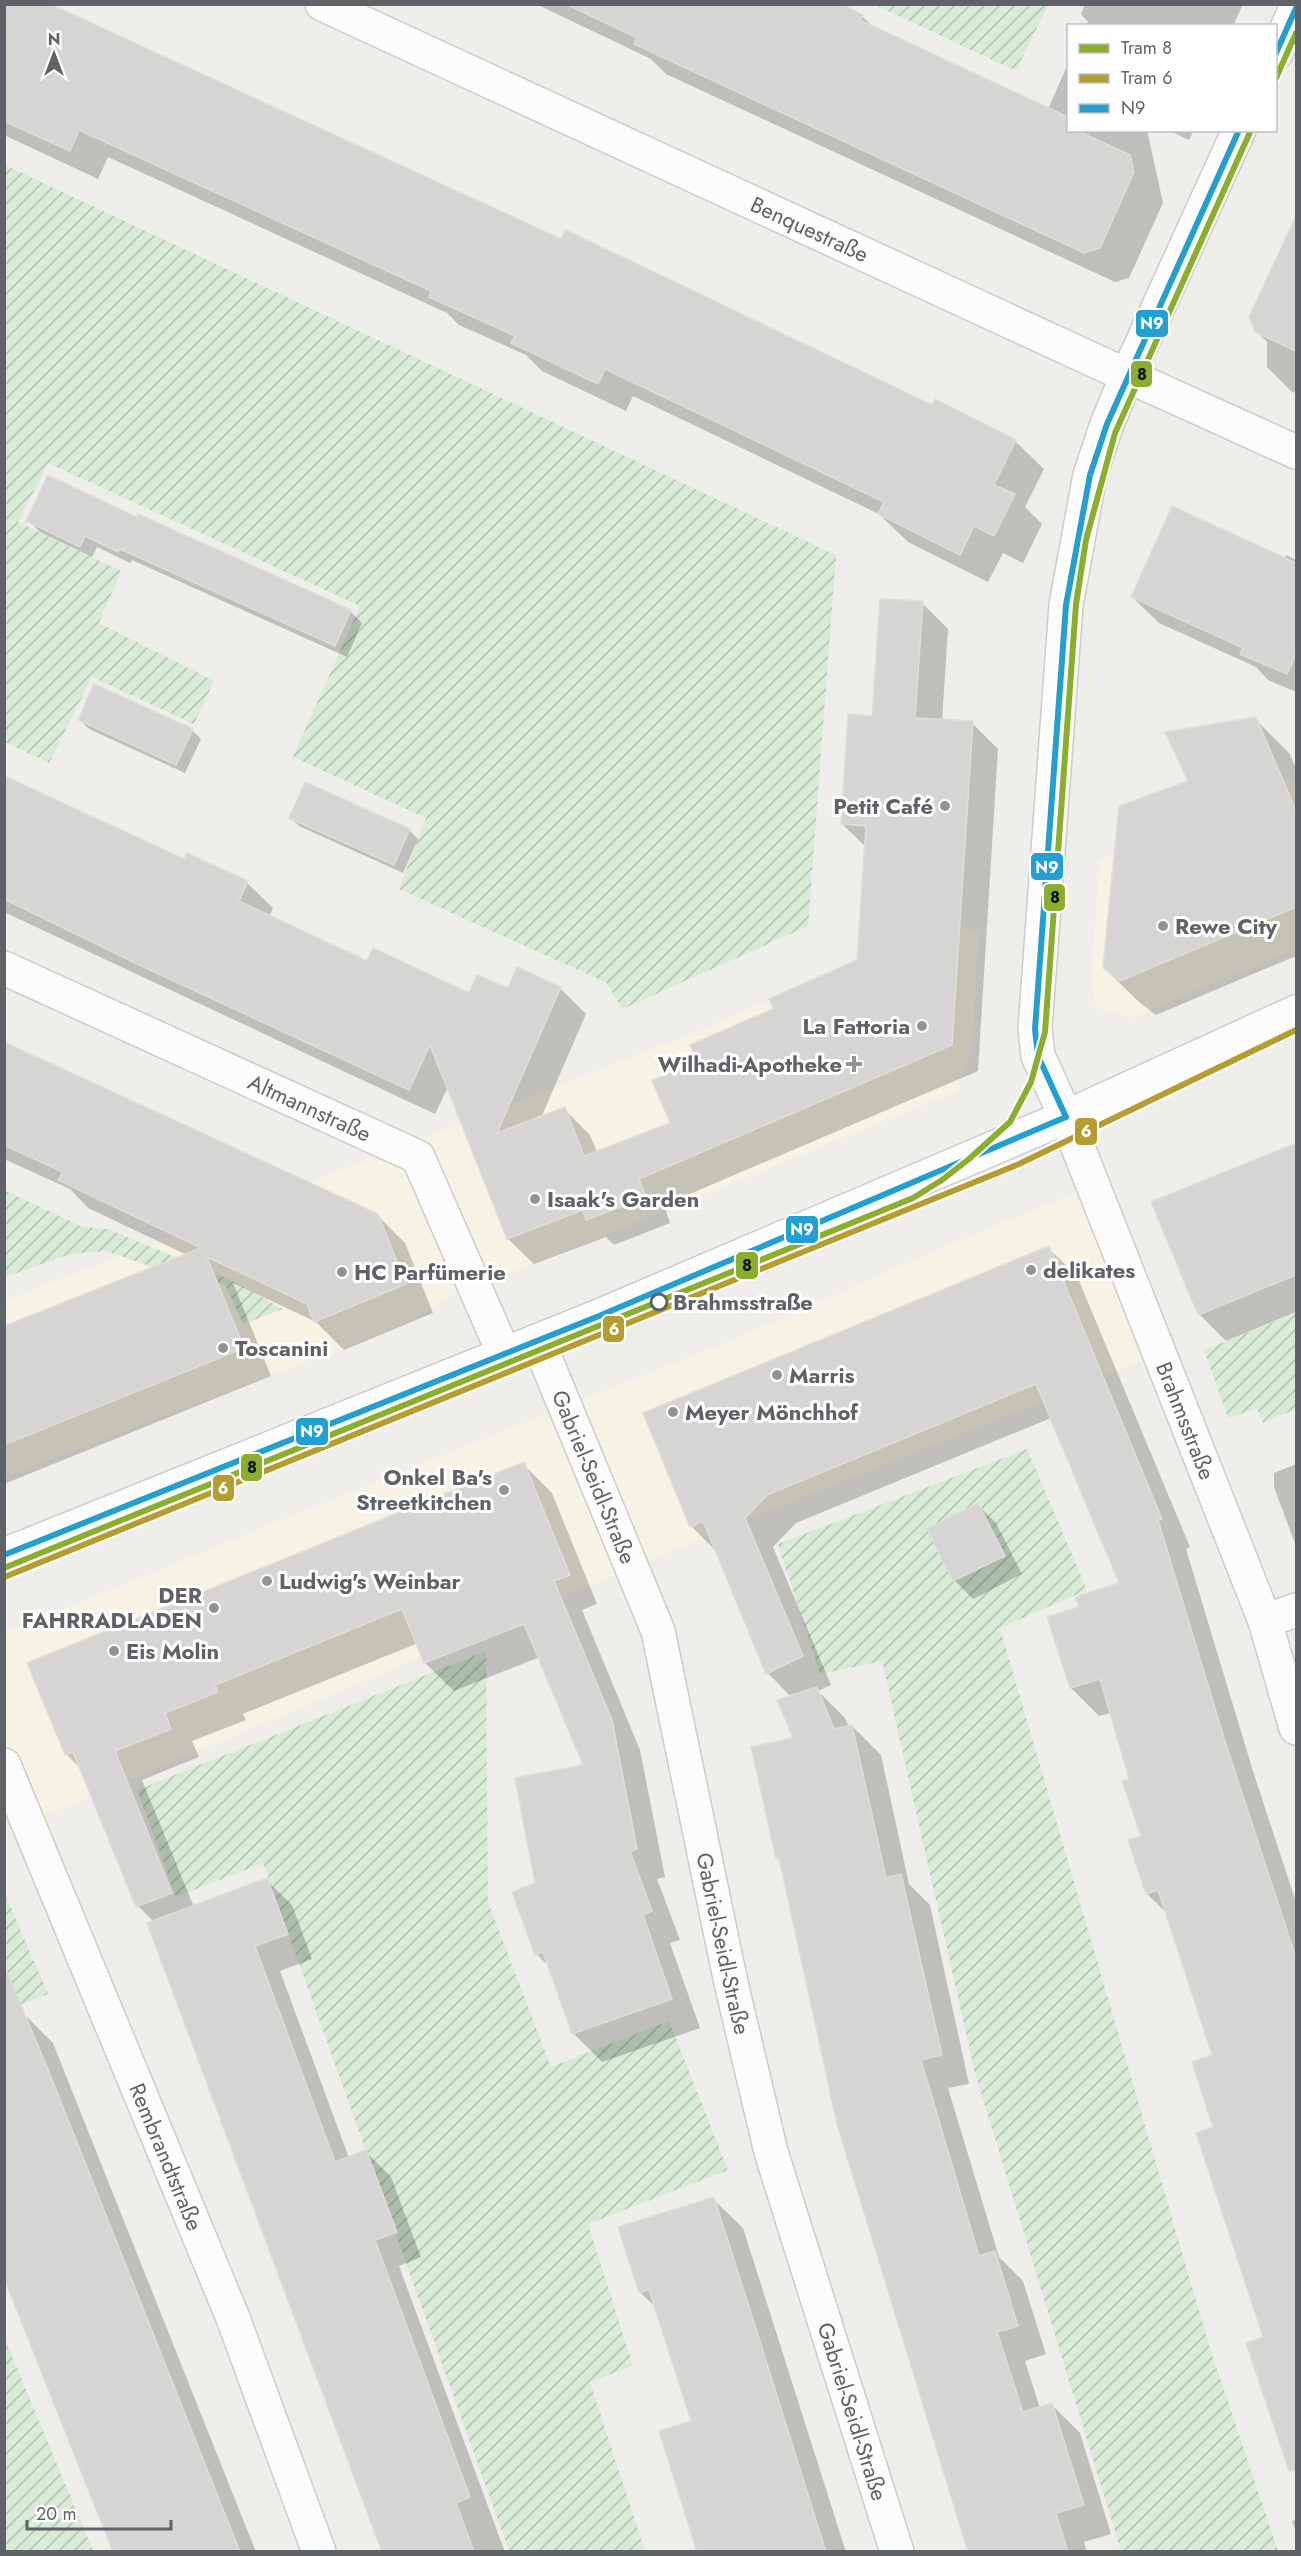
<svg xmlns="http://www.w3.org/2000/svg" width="1301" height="2556" viewBox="0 0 1301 2556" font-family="Jost,sans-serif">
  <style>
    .commercial { fill: #f7f3e4 }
    .garden { fill: url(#garden-furrows) }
    .shadow { fill: #0003 }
    .building { fill: #d6d5d3; stroke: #deddd9; stroke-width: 1.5 }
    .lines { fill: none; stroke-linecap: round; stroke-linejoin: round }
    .street-casing { stroke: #cbcccc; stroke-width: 36 }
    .street { stroke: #fdfcfc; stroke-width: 33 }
    .bus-1-casing { stroke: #fff; stroke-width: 10 }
    .bus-1 { stroke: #249fd3; stroke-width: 6 }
    .tram-1-casing { stroke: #fff; stroke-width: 10 }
    .tram-2-casing { stroke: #fff; stroke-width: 10 }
    .tram-1 { stroke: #8aae2e; stroke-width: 6 }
    .tram-2 { stroke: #b79d2f; stroke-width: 6 }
    .poi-dot { fill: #919496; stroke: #fff; stroke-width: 2 }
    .stop-dot { fill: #fff; stroke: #5f6368; stroke-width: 3 }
    .labels { text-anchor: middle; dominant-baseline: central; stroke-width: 6; stroke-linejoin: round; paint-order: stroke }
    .street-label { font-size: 22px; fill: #5f6368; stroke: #fff }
    .poi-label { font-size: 22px; font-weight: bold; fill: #5f6368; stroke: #fff; text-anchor: start }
    .stop-label { font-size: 22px; font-weight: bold; fill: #5f6368; stroke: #fff; text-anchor: start }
    .line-badge { stroke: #fff; stroke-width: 2 }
    .badge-label { font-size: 16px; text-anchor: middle; font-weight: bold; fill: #fff }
    .pale-badge-label { font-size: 16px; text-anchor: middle; font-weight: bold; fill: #111 }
  </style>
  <defs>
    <pattern id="garden-furrows" width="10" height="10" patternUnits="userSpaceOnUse" patternTransform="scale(1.5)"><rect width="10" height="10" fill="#d8ebd6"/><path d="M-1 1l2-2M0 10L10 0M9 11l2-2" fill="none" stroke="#b2c2b1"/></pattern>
  </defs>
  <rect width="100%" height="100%" fill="#efeeea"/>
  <!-- commercial -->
  <g class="commercial">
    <polygon points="1296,776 1296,949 1132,1017 1096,1008 1091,979 1100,860"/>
    <polygon points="936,928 979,930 972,1050 956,1091 601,1237 452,1294 412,1321 5,1477 5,1301 695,1033"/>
    <polygon points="1088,1188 1154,1356 714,1533 27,1823 5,1764 5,1633 398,1473 731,1341 952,1244"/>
  </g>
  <!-- garden -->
  <g class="garden">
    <polygon points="875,5 1048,5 1016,71"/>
    <polygon points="5,165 836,555 808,926 622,1009 607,983 399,889 426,818 293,757 360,606 48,463 18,522 121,571 99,623 214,681 194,724 92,677 49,763 5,742"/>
    <polygon points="4,1190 83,1227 108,1229 231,1280 283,1309 243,1324 225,1284 183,1278 107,1251 70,1254 5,1277"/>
    <polygon points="1296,1313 1296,1409 1263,1423 1257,1408 1228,1418 1204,1350"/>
    <polygon points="1027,1449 1087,1590 1000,1628 1209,2345 1278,2551 1121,2551 975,2073 882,1661 820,1674 778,1544"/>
    <polygon points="486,1651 488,1902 551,2067 669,2021 728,2170 588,2224 633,2366 590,2382 645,2551 509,2551 263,1863 176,1897 137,1790"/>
    <polygon points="4,1892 48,1994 5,2011 4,2011"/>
    <polygon points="4,2339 5,2339 93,2551 5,2551"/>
  </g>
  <!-- shadow -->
  <g class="shadow">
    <polygon points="4,4 562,241 932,407 1015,441 1044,469 1025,507 1042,524 1023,563 1003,553 988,582 908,542 879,514 633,396 626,411 542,371 526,355 459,325 447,313 108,157 98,179 4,135"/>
    <polygon points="536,4 838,4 862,16 873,27 1048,109 1068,64 1068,130 1147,130 1163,203 1129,278 1115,282 666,74 651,59"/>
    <polygon points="1085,4 1243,4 1233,26 1086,26 1088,22 1081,14"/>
    <polygon points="1168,130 1194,130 1189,140"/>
    <polygon points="1296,244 1296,390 1293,393 1267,367 1267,342 1256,331"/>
    <polygon points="137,519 350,611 362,623 347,657 132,560 130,563 97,547 92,557 40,532 28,520"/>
    <polygon points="1286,555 1296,560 1296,692 1268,680 1256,667 1159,623 1132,597 1285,559"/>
    <polygon points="922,603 948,629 942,721 972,723 998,749 978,1071 664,1205 670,1223 614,1245 606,1237 534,1264 508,1239 448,1087 435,1114 4,912 4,777 185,861 247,883 273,908 269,917 367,963 469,995 560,988 586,1014 541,1118 564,1109 590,1135 597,1152 672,1124 699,1061 775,1010 859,961 866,847 842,824 873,717"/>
    <polygon points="1255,719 1290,754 1296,769 1296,956 1156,1015 1140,1003 1104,968 1190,782"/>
    <polygon points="80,720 192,730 201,739 185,773 89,729"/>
    <polygon points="290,817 409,830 418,839 403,873 299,826"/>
    <polygon points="4,1043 377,1215 405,1243 433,1313 344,1350 316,1322 233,1283 271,1376 4,1484 4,1329 187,1255 88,1208 70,1189 4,1159"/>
    <polygon points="1296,1145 1296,1312 1226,1341 1199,1314 1153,1203"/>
    <polygon points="1048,1248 1077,1276 1190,1547 1186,1549 1252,1768 1296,1902 1296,2441 1273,2417 1265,2338 1215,2128 1214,2055 1168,1914 1147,1894 1143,1837 1131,1780 1111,1713 1099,1716 1071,1688 1081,1608 1121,1584 1051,1418 796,1523 773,1547 831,1685 818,1691 845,1718 849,1727 852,1726 881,1755 909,1884 930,1905 969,2084 948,2088 999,2257 1023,2281 1046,2354 1025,2361 1040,2408 1052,2405 1080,2433 1111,2534 1084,2542 1087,2552 970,2552 782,1863 777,1858 795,1739 791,1697 768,1673 717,1552 691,1526"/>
    <polygon points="523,1464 552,1493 597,1604 582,1610 640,1750 665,1877 657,1879 680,1940 670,1943 700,2028 602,2062 574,2034 551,1968 536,1954 537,1884 585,1766 540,1657 454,1691 425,1663 418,1643 243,1714 246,1720 192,1741 199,1757 142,1780 194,1907 266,1880 292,1905 312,1959 280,1971 349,2158 366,2152 391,2177 421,2257 399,2266 505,2552 384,2552 154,1922 138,1906 82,1770 66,1754"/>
    <polygon points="1296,1464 1296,1546 1274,1487 1274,1473"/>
    <polygon points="978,1505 996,1523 1022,1574 973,1599 954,1580 929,1530"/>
    <polygon points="26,2016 53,2043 256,2552 115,2552 4,2024"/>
    <polygon points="713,2199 743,2228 846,2552 698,2552 693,2422 657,2309 641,2293 620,2228"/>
    <polygon points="1296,2520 1296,2533 1292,2521"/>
  </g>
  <!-- building -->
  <g class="building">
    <polygon points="4,4 50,4 561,239 566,230 932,405 935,399 1016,440 994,485 1015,494 994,536 974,526 960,555 878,514 884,502 794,459 605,369 598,384 511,343 515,336 429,297 431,291 79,130 70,151 4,121"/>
    <polygon points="566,4 842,4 863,15 860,20 1068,117 1068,130 1076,130 1130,155 1134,172 1100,248 1084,253 634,44 637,38"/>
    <polygon points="1296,216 1296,351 1255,332 1249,317"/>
    <polygon points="48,475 136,517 138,514 351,610 335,646 120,549 118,552 85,536 80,547 26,521"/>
    <polygon points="1172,506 1296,563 1296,654 1287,674 1240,654 1243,648 1131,597"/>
    <polygon points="880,599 923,601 915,718 973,721 952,1045 639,1179 646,1197 586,1220 583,1210 507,1239 430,1045 409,1090 135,963 4,899 4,776 184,859 187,853 248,881 239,901 367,961 373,948 469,993 477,975 508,988 517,967 561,987 497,1133 565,1107 584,1156 670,1123 652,1081 697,1061 690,1045 773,1009 769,999 857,960 866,826 841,824 848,714 872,716"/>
    <polygon points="94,684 193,729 176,765 78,720"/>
    <polygon points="1256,717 1296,811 1296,907 1120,981 1103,968 1119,806 1188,781 1165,732"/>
    <polygon points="305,782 410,829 394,865 289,818"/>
    <polygon points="4,1042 378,1214 406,1284 314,1322 307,1304 207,1257 244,1348 4,1445 4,1326 201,1248 58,1180 63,1172 4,1145"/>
    <polygon points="1296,1143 1296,1275 1198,1315 1151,1202"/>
    <polygon points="1049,1246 1162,1519 1158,1520 1224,1738 1296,1958 1296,2470 1289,2471 1246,2343 1263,2337 1196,2133 1213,2127 1192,2062 1212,2055 1158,1890 1146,1894 1128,1840 1141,1836 1122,1781 1129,1779 1100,1679 1070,1688 1047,1617 1079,1607 1075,1597 1119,1583 1036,1384 767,1495 745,1518 803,1656 766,1674 703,1521 690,1527 643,1413"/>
    <polygon points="524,1462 570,1575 554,1581 612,1720 637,1849 630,1851 652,1911 643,1915 672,1999 572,2034 543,1952 535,1955 512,1892 535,1883 515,1778 583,1765 524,1624 424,1663 402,1609 215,1685 218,1692 165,1713 171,1729 115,1751 172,1893 136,1907 73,1752 65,1755 27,1663"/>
    <polygon points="978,1503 1005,1556 953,1581 927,1529"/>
    <polygon points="817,1687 834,1729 852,1725 886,1878 901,1874 942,2055 921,2060 979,2256 995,2251 1018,2326 997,2332 1023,2412 1052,2403 1084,2505 1056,2513 1068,2552 968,2552 837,2124 779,1858 776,1859 751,1747 793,1738 777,1700"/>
    <polygon points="267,1878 288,1934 255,1946 335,2162 366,2150 397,2232 375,2240 470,2497 456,2503 474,2552 382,2552 147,1923"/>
    <polygon points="4,1965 47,2067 240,2552 113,2552 4,2278"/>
    <polygon points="714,2197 757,2332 826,2552 697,2552 659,2431 691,2421 649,2290 639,2293 618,2227"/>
  </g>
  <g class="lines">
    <!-- street casing -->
    <g class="street-casing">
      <g id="street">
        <path id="s1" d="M322 4 1115 370 1296 452"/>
        <polyline points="1276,53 1296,8"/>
        <path id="s2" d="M1239 130 1127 376 1107 424 1090 475 1066 605 1035 1029 1038 1056 1066 1117 1265 1621 1296 1728"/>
        <path id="s3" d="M4 968 418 1157 504 1354"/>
        <path id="s4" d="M538 1341 658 1631 731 1983 771 2152 897 2552"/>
        <polyline points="4,1555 599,1316 1066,1117 1296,1012"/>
        <polyline points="1265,1621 1296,1610"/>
        <path id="s5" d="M4 1765 233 2318 319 2552"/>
      </g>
    </g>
    <!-- street -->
    <use href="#street" class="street"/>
    <!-- bus-1 casing -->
    <g class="bus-1-casing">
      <g id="bus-1">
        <polyline points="1276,53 1296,8"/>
        <polyline points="1066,1117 1038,1056 1035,1029 1066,605 1090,475 1107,424 1239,130"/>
        <polyline points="4,1555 599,1316 1066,1117"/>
      </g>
    </g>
    <!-- bus-1 -->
    <use href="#bus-1" class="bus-1"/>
    <!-- tram-1 casing -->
    <g class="tram-1-casing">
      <g id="tram-1">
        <polyline points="1276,78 1296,33"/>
        <polyline points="4,1568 913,1198 942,1180 969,1159 1010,1122 1031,1082 1045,1032 1076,604 1086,540 1115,433 1251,130"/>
      </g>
    </g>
    <!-- tram-2 casing -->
    <g class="tram-2-casing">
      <polyline id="tram-2" points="7,1576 1019,1164 1296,1030"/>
    </g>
    <!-- tram-1 -->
    <use href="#tram-1" class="tram-1"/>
    <!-- tram-2 -->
    <use href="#tram-2" class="tram-2"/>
  </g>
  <!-- markers -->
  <g class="poi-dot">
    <circle cx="945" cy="806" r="6"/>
    <circle cx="1163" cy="926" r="6"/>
    <circle cx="922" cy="1026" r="6"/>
    <path d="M851 1055h6v6h6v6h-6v6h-6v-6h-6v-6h6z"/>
    <circle cx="535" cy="1199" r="6"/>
    <circle cx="1031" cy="1270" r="6"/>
    <circle cx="342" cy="1272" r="6"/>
    <circle cx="223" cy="1348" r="6"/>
    <circle cx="777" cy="1375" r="6"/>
    <circle cx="673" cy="1412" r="6"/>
    <circle cx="504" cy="1490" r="6"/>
    <circle cx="267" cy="1581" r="6"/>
    <circle cx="214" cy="1608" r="6"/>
    <circle cx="114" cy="1651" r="6"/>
  </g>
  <circle class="stop-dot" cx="659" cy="1302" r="8"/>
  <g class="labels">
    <!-- street labels -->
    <g class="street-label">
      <text stroke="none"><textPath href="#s1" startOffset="537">Benquestraße</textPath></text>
      <text stroke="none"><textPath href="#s3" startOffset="336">Altmannstraße</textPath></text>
      <text stroke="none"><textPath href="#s2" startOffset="1354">Brahmsstraße</textPath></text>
      <text stroke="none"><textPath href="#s4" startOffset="147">Gabriel-Seidl-Straße</textPath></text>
      <text stroke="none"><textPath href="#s4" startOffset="633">Gabriel-Seidl-Straße</textPath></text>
      <text stroke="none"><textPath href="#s5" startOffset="424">Rembrandtstraße</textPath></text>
      <text stroke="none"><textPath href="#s4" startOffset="1119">Gabriel-Seidl-Straße</textPath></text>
    </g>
    <!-- poi labels -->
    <g class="poi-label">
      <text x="933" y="806" text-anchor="end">Petit Café</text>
      <text x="1175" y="926">Rewe City</text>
      <text x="910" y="1026" text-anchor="end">La Fattoria</text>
      <text x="842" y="1064" text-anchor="end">Wilhadi-Apotheke</text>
      <text x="547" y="1199">Isaak's Garden</text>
      <text x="1043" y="1270">delikates</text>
      <text x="354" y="1272">HC Parfümerie</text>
      <text x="235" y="1348">Toscanini</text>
      <text x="789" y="1375">Marris</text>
      <text x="685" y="1412">Meyer Mönchhof</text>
      <text x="492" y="1477" text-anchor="end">Onkel Ba's<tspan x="492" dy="25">Streetkitchen</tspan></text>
      <text x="279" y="1581">Ludwig's Weinbar</text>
      <text x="202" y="1595" text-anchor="end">DER<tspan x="202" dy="25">FAHRRADLADEN</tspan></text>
      <text x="126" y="1651">Eis Molin</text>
    </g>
    <!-- stop labels -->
    <g class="stop-label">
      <text x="673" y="1302">Brahmsstraße</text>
    </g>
  </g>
  <g class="line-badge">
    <rect x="1135" y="309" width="34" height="29" rx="6" fill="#249fd3"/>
    <rect x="1130" y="360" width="23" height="28" rx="6" fill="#8aae2e"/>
    <rect x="1030" y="852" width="34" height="29" rx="6" fill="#249fd3"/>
    <rect x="1043" y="883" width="23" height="29" rx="6" fill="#8aae2e"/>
    <rect x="1074" y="1117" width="24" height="29" rx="6" fill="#b79d2f"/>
    <rect x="785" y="1215" width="34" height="29" rx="6" fill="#249fd3"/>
    <rect x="735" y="1251" width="24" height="29" rx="6" fill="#8aae2e"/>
    <rect x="602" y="1315" width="23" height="28" rx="6" fill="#b79d2f"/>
    <rect x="295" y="1417" width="34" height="29" rx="6" fill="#249fd3"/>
    <rect x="240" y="1453" width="23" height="29" rx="6" fill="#8aae2e"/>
    <rect x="212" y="1474" width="23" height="28" rx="6" fill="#b79d2f"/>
  </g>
  <g class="badge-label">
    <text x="1152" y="329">N9</text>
    <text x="1047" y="873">N9</text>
    <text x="1086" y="1137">6</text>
    <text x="802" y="1235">N9</text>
    <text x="614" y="1335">6</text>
    <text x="312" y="1437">N9</text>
    <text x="223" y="1494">6</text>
  </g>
  <g class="pale-badge-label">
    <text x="1142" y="380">8</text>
    <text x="1055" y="903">8</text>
    <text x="747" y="1271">8</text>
    <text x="252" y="1473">8</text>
  </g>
  <!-- border -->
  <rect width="1301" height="2556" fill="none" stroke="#5f6368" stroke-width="12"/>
  <!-- legend -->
  <rect x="1067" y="24" width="210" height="108" fill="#ffffff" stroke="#bfc1c3" stroke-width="1.5"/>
  <rect x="1079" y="44" width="30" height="9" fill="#8aae2e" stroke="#bfc1c3" stroke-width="1.5"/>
  <text x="1121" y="54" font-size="18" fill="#5f6368">Tram 8</text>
  <rect x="1079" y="74" width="30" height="9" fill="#b79d2f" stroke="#bfc1c3" stroke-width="1.5"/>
  <text x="1121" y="84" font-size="18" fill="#5f6368">Tram 6</text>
  <rect x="1079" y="104" width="30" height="9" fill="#249fd3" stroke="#bfc1c3" stroke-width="1.5"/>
  <text x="1121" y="114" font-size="18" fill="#5f6368">N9</text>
  <!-- north arrow -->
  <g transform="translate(54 54)" stroke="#ffffff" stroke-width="4.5" paint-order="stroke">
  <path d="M0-4.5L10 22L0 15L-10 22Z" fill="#5f6368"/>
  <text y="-9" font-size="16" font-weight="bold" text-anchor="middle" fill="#5f6368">N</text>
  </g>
  <!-- scale -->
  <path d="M27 2520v9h144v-9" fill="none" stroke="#5f6368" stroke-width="3"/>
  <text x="36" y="2520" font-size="18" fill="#5f6368" stroke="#ffffff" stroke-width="4.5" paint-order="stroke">20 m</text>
</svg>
